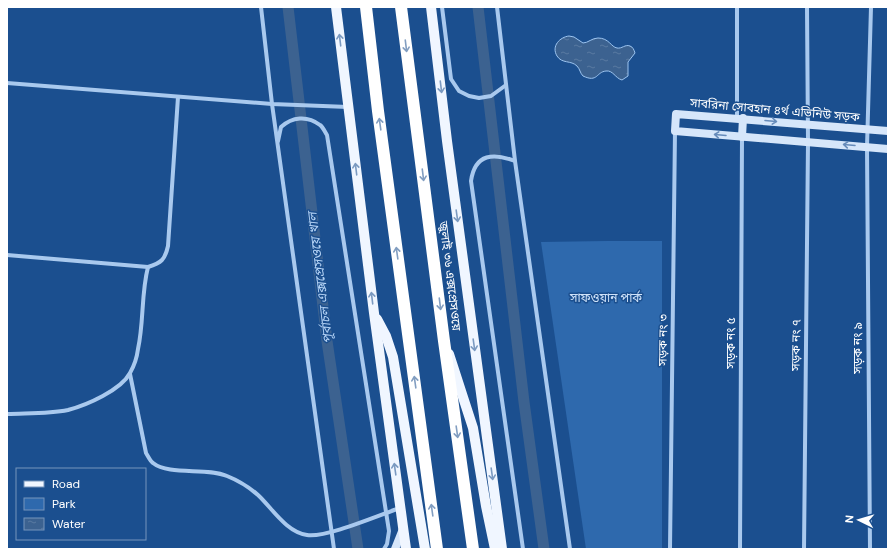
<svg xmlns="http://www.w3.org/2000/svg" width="895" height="556" viewBox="0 0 895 556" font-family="'DM Sans','Noto Sans Bengali',sans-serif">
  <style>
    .green { fill: #2e69ad }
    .water { fill: url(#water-ripples); stroke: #9cc4f0 }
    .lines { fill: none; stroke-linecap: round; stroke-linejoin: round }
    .canal { stroke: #3c6290; stroke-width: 11 }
    .street { stroke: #a9c9ee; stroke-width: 4 }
    .secondary { stroke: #d6e6fa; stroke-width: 8 }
    .primary { stroke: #f0f6ff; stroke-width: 10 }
    .highway { stroke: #fff; stroke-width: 12 }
    .oneway { stroke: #7b9ac1 }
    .oneway2 { stroke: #829ec1 }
    .oneway3 { stroke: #668bba }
    .labels { text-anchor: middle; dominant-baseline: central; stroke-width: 3; stroke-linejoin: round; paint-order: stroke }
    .street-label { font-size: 12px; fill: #fff; stroke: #1b4f8f }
    .park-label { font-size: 12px; fill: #cfe3fa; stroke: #1b4f8f }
    .water-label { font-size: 13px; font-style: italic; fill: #b5d3f5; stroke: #1b4f8f }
  </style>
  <defs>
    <pattern id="water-ripples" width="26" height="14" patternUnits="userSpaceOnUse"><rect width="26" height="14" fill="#3c6290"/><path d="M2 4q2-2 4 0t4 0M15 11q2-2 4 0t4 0" fill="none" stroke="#597aa1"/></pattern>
  </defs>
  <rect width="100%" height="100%" fill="#1b4f8f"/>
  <!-- green -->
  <polygon class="green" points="607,241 662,241 662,549 586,549 541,242"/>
  <!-- water -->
  <path class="water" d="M569 36 574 37 583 43C588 43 592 38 598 38 609 38 611 47 617 48 622 49 625 44 630 46 633 47 634 50 635 53L628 62V76L622 80C615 78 613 70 606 71 596 72 598 83 583 76 580 73 580 69 577 66 571 60 562 64 557 56 551 46 560 37 569 36Z"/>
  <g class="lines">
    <!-- canal -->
    <g class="canal">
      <polyline points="288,7 327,341 358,549"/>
      <polyline points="478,7 524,402 544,549"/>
    </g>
    <!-- street -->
    <g class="street">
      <polyline points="261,7 272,104 334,549"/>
      <polyline points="442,7 451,79 459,91 469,96 479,98 491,96 506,85"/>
      <polyline points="497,7 515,161 570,549"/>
      <polyline points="7,83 272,104 348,107"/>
      <polyline points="737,118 737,7"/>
      <path d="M278 141 281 127C292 117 307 115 320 125 323 127 325 132 327 135L389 531 387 544 384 549"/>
      <path d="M515 161C494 153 475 153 471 181L523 549"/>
      <path d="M7 255 148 267C161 263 165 260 168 246L178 97"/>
      <path d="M130 374 146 453C148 456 150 461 153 463 169 476 207 467 227 476 237 480 250 488 258 495 272 508 286 532 307 535 326 538 379 515 400 508"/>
      <path d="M7 414C27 413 49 414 68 410 87 405 121 390 130 373 134 366 137 357 138 349 144 322 141 294 148 267"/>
      <polyline points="670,549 675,131"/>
      <polyline points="740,549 742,137"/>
      <polyline points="804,549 808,142 807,7"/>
      <polyline points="870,549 867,147 871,7"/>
    </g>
    <!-- secondary -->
    <g class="secondary">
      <polyline points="888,131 676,114 675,131 888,149"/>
      <polyline points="742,137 743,118"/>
      <polyline points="395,549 403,529"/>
    </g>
    <!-- primary -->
    <g class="primary">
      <polyline points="336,7 374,313 406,549"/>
      <polyline points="431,7 447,141 502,549"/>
      <polyline points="377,319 386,336 393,357 425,549"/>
      <polyline points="449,354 473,428 486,506 495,549"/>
    </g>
    <!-- highway -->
    <g class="highway">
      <polyline points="366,7 378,111 437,549"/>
      <polyline points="401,7 444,341 473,549"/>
    </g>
  </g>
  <!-- one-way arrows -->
  <defs><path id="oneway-shaft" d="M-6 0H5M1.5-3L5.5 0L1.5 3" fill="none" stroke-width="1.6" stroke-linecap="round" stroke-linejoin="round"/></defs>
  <g class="oneway">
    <use href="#oneway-shaft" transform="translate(340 40) rotate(-97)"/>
    <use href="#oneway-shaft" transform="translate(441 87) rotate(83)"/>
    <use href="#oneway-shaft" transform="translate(356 169) rotate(-97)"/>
    <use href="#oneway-shaft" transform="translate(457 216) rotate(82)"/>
    <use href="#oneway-shaft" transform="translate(372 298) rotate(-97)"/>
    <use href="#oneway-shaft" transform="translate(474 345) rotate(82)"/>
    <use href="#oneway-shaft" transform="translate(395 469) rotate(-98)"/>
    <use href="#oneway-shaft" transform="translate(492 474) rotate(82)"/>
  </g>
  <g class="oneway2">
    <use href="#oneway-shaft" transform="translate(406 46) rotate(83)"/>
    <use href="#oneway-shaft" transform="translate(380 124) rotate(-98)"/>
    <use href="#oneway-shaft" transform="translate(423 175) rotate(83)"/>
    <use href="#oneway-shaft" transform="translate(397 253) rotate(-98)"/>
    <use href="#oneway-shaft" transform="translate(440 304) rotate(83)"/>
    <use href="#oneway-shaft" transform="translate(415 382) rotate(-98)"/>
    <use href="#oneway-shaft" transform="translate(457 432) rotate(82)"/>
    <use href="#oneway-shaft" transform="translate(432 510) rotate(-98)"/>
  </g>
  <g class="oneway3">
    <use href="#oneway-shaft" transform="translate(771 121) rotate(5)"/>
    <use href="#oneway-shaft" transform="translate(720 135) rotate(-175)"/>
    <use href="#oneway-shaft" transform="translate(849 145) rotate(-175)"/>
  </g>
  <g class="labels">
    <!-- street labels -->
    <g class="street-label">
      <text transform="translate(775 110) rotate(5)">সাবরিনা সোবহান ৪র্থ এভিনিউ সড়ক</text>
      <text transform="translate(450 276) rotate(83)">জুলাই ৩৬ এক্সপ্রেসওয়ে</text>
      <text transform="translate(663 340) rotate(-89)">সড়ক নং ৩</text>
      <text transform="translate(731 343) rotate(-90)">সড়ক নং ৫</text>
      <text transform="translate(796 345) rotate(-89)">সড়ক নং ৭</text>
      <text transform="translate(858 348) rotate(-90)">সড়ক নং ৯</text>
    </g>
    <!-- park labels -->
    <g class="park-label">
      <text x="606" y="298">সাফওয়ান পার্ক</text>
    </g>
    <!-- water labels -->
    <g class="water-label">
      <text transform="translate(320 278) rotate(-97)">পূর্বাচল এক্সপ্রেসওয়ে খাল</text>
    </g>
  </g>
  <!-- border -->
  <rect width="895" height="556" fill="none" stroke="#ffffff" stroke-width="16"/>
  <!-- legend -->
  <rect x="16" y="468" width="130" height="72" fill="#1b4f8f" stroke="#7695bc"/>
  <rect x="24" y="481" width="20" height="6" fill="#f0f6ff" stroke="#7695bc"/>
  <text x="52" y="488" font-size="12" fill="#ffffff">Road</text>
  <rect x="24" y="498" width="20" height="12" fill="#2e69ad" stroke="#7695bc"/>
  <text x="52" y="508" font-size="12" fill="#ffffff">Park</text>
  <rect x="24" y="518" width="20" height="12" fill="url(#water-ripples)" stroke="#7695bc"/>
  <text x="52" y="528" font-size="12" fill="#ffffff">Water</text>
  <!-- north arrow -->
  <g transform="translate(859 520) rotate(275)" stroke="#1b4f8f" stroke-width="3" paint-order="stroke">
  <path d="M0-3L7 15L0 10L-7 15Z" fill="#ffffff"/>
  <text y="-6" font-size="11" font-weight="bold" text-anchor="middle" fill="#ffffff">N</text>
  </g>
</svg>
